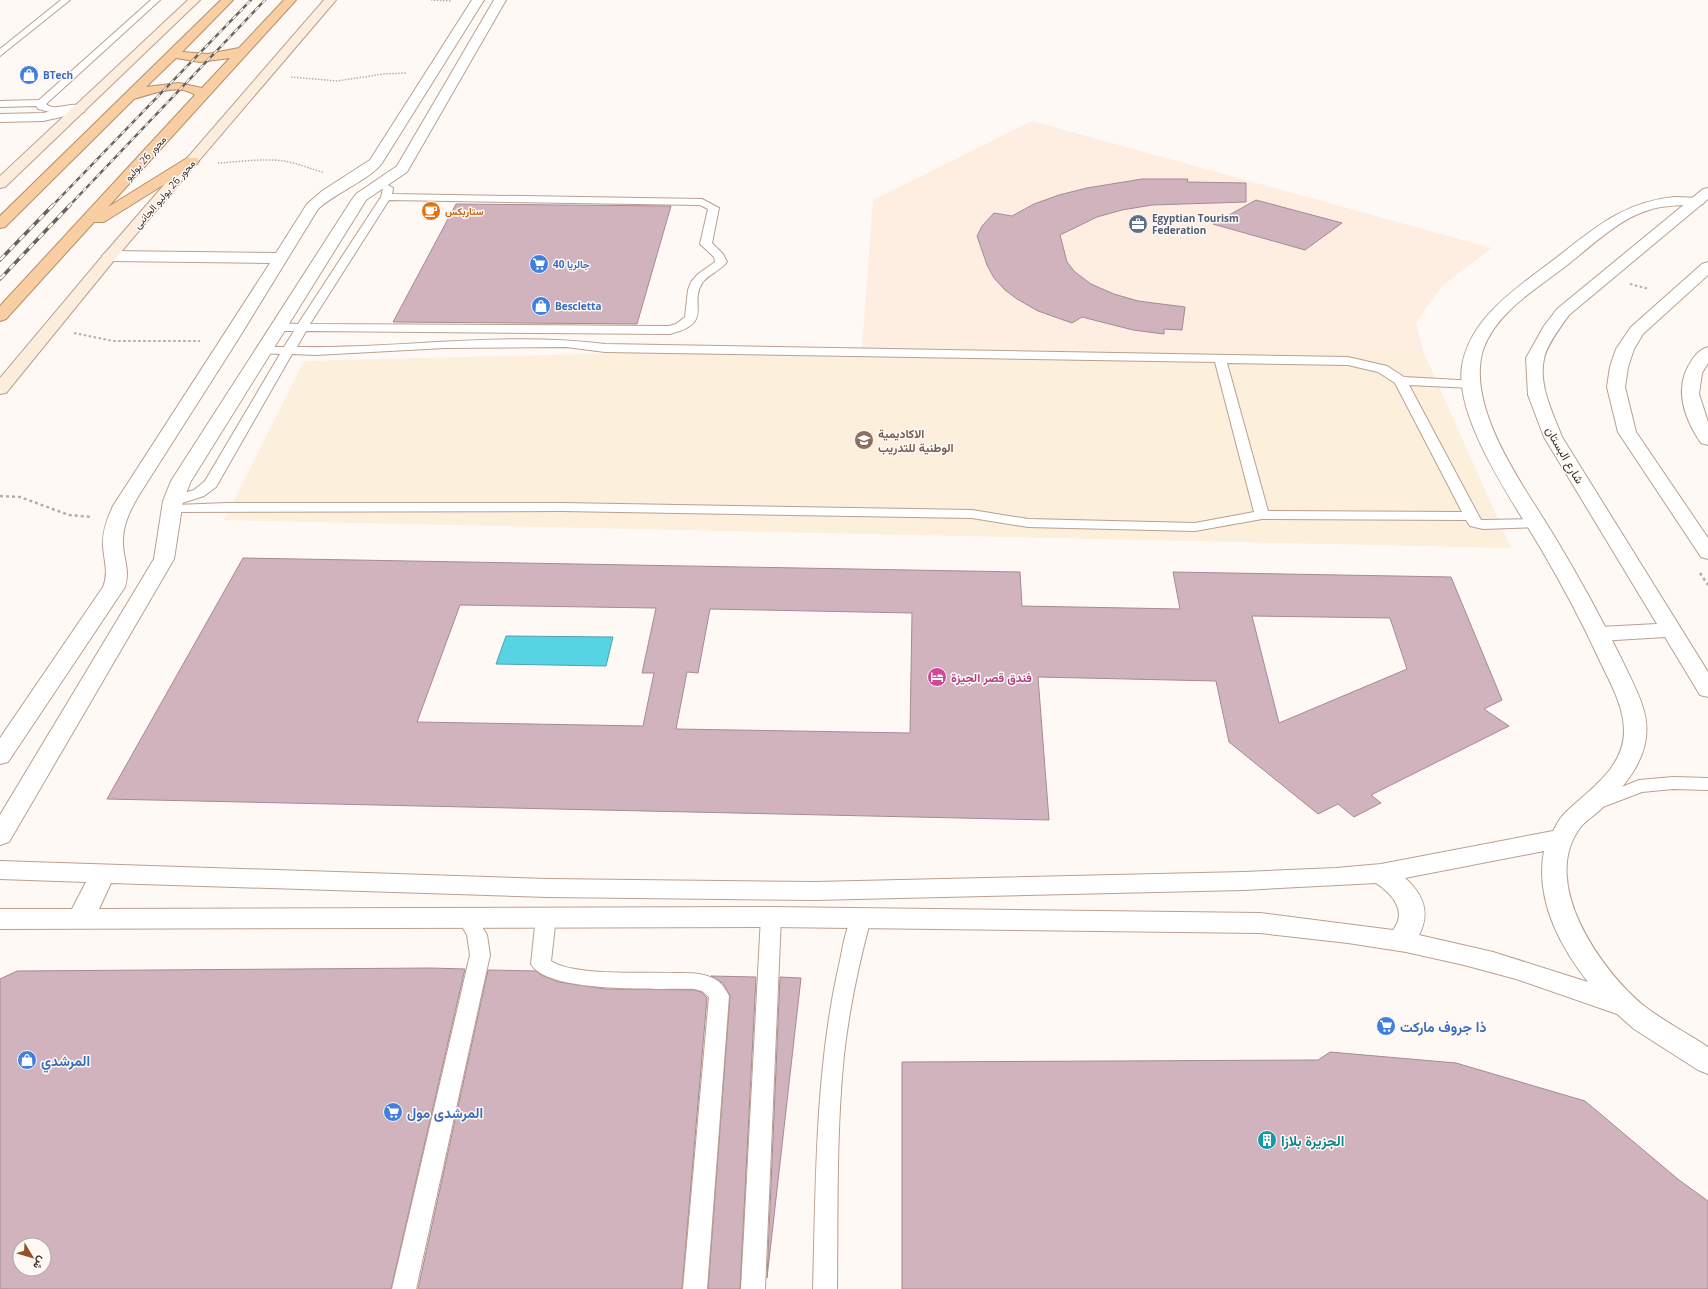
<svg xmlns="http://www.w3.org/2000/svg" width="1708" height="1289" viewBox="0 0 1708 1289" font-family="'Open Sans',Vazirmatn,sans-serif">
  <style>
    .commercial { fill: #feede1 }
    .education { fill: #fcefdb }
    .water { fill: #56d4e4; stroke: #4ea3ac }
    .building { fill: #d1b3be; stroke: #a68994; fill-rule: evenodd }
    .lines { fill: none; stroke-linecap: round; stroke-linejoin: round }
    .service-casing { stroke: #b9a090; stroke-width: 2 }
    .minor-casing { stroke: #b9a090; stroke-width: 2 }
    .tertiary-casing { stroke: #b9a090; stroke-width: 2 }
    .secondary-casing { stroke: #b9a090; stroke-width: 2 }
    .trunk-casing { stroke: #b58f68; stroke-width: 2 }
    .path-far2 { stroke: #b5ada9; stroke-width: 1.5; stroke-dasharray: 1.5 1.5; stroke-linecap: butt }
    .path-far1 { stroke: #b5ada9; stroke-width: 2; stroke-dasharray: 2.5 2.5; stroke-linecap: butt }
    .path { stroke: #b5ada9; stroke-width: 2.5; stroke-dasharray: 3 3; stroke-linecap: butt }
    .service { fill: #fff; fill-rule: evenodd }
    .minor { fill: #fff; fill-rule: evenodd }
    .tertiary { fill: #fff; fill-rule: evenodd }
    .secondary { fill: #fdeddc; fill-rule: evenodd }
    .trunk { fill: #f8cea2; fill-rule: evenodd }
    .rail-far1-casing { stroke: #6a615c; stroke-width: 2.5 }
    .rail-casing { stroke: #6a615c; stroke-width: 3.5 }
    .rail-far1 { stroke: #fff9f6; stroke-width: 1.5; stroke-dasharray: 5; stroke-linecap: butt }
    .rail { stroke: #fff9f6; stroke-width: 2.5; stroke-dasharray: 7; stroke-linecap: butt }
    .labels { text-anchor: middle; dominant-baseline: central; stroke-width: 3; stroke-linejoin: round; paint-order: stroke }
    .far-shop-label { font-size: 10px; font-weight: bold; fill: #366cbe; stroke: #fff9f6; text-anchor: start }
    .far-street-label { font-size: 10px; fill: #3a302a; stroke: #fff9f6 }
    .far-food-label { font-size: 10px; font-weight: bold; fill: #c56008; stroke: #fff9f6; text-anchor: start }
    .far-service-label { font-size: 10px; font-weight: bold; fill: #4e5e75; stroke: #fff9f6; text-anchor: start }
    .education-label { font-size: 12px; font-weight: bold; fill: #785e54; stroke: #fff9f6; text-anchor: start }
    .street-label { font-size: 12px; fill: #3a302a; stroke: #fff9f6 }
    .hotel-label { font-size: 12px; font-weight: bold; fill: #b23c85; stroke: #fff9f6; text-anchor: start }
    .near-shop-label { font-size: 14px; font-weight: bold; fill: #366cbe; stroke: #fff9f6; text-anchor: start }
    .near-culture-label { font-size: 14px; font-weight: bold; fill: #0d838f; stroke: #fff9f6; text-anchor: start }
  </style>
  <rect width="100%" height="100%" fill="#fff9f6"/>
  <!-- commercial -->
  <polygon class="commercial" points="1032,121 1492,248 1441,287 1416,323 1424,353 862,347 873,200"/>
  <!-- education -->
  <polygon class="education" points="862,347 1424,353 1511,548 224,520 304,361"/>
  <!-- water -->
  <polygon class="water" points="506,636 613,637 606,666 496,664"/>
  <!-- building -->
  <g class="building">
    <polygon points="1142,179 1188,179 1187,182 1246,183 1246,202 1152,205 1122,210 1097,217 1060,235 1067,262 1075,272 1091,284 1114,294 1138,301 1185,307 1182,330 1164,329 1164,334 1133,330 1082,317 1072,323 1038,311 1017,299 1005,290 994,278 987,265 977,236 982,226 994,213 1012,216 1034,204 1059,195 1087,188"/>
    <polygon points="1256,200 1342,223 1305,250 1213,224"/>
    <polygon points="456,204 671,206 637,324 393,322"/>
    <path d="M243 558 1020 572 1022 606 1180 609 1173 572 1451 577 1502 700 1484 709 1509 726 1371 795 1381 803 1354 817 1338 804 1318 814 1229 742 1216 681 1038 677 1049 820 107 799ZM460 605 656 608 642 673H654L643 726 417 722ZM710 609 912 613 910 733 676 729 687 672 698 673ZM1252 616 1390 618 1407 669 1279 723Z"/>
    <path d="M431 968 465 969 391 1289H0V979L17 971ZM20 1245H44V1269H20Z"/>
    <polygon points="488,970 537,971 541,975 559,982 606,989 694,990 701,992 707,998 682,1289 418,1289"/>
    <polygon points="711,976 756,977 740,1289 708,1289 730,996 723,983"/>
    <polygon points="780,977 801,978 767,1278"/>
    <polygon points="1330,1052 1456,1063 1585,1101 1679,1180 1708,1201 1708,1289 902,1289 902,1062 1318,1060"/>
  </g>
  <g class="lines">
    <!-- service casing -->
    <g class="service-casing">
      <g id="service">
        <polygon points="61,0 70,0 0,56 0,49"/>
        <path d="M151 0H160L46 104C55 113 75 99 84 108L82 110 54 113 38 109 36 106 0 107V101L39 100Z"/>
        <path d="M388 185 393 188 392 194 702 199 719 208 712 243 723 254 727 262C720 271 709 274 703 282 687 304 716 322 670 334L306 331 297 347C400 349 502 331 605 344L1348 357 1387 366 1404 377 1477 381 1478 384 1477 387 1472 388 1409 385 1481 520 1536 519 1541 520 1543 523 1541 526 1536 527 1483 529 1470 526 1466 520 1262 519 1195 531 1028 527 972 518 562 511 167 512 165 509 167 506 171 505 166 501 168 498 194 490 205 481 280 354 259 353 257 350 259 347H284L294 331H277L271 327 277 323 298 324 381 197 383 188ZM389 200 700 205 708 209 700 244 714 257 715 262 698 274 691 282 688 290 685 317 676 324 669 326 310 324ZM566 347 605 352 1215 362 1254 512 1195 523 1028 519 972 510 562 503H227L176 505 204 496 216 487 292 354 316 355 445 348ZM1227 363 1348 365 1378 372 1395 383 1462 512 1268 511Z"/>
        <polygon points="1673,777 1708,778 1708,790 1673,789 1642,792 1595,810 1589,808 1586,804 1589,800 1639,780"/>
        <path d="M546 910 553 912 556 917 551 961C573 976 644 972 673 973 688 973 705 972 718 981 723 985 726 990 729 996L707 1289H683L709 997 702 991 694 989C661 988 548 994 531 964L536 917 539 912Z"/>
        <polygon points="771,910 778,912 781,917 765,1289 741,1289 761,917 764,912"/>
        <polygon points="467,911 474,913 487,935 490,955 416,1289 392,1289 470,955 467,935 457,918 460,913"/>
        <path d="M861 911 868 913 871 918C859 963 849 1009 844 1055 836 1133 838 1211 837 1289H813C816 1183 815 1078 837 974 842 955 844 930 854 913Z"/>
      </g>
    </g>
    <!-- minor casing -->
    <g class="minor-casing">
      <g id="minor">
        <path d="M472 0H484L382 163C371 179 335 193 318 209L237 341 139 495C130 510 122 526 123 545 124 561 130 570 125 587L8 762 0 764V738L103 587C109 572 104 562 103 546 102 532 107 519 113 506L270 263 110 261 105 259 102 256 105 253 110 251 276 253 307 204 322 191 370 160Z"/>
        <polygon points="494,0 506,0 407,172 366,200 363,205 191,481 183,501 174,559 9,842 0,845 0,815 154,559 163,501 171,481 351,201 356,194 397,166"/>
        <polygon points="79,105 85,109 84,112 43,121 0,122 0,114 43,113"/>
        <path d="M1674 197 1703 198 1705 201 1703 204 1698 205C1682 205 1665 205 1649 210 1615 220 1587 251 1558 272 1531 292 1494 316 1483 350 1465 410 1527 490 1556 539 1580 579 1602 619 1622 660 1630 677 1639 693 1644 711 1655 751 1628 784 1600 810 1594 816 1585 821 1580 828 1539 883 1601 970 1643 1005 1663 1021 1687 1033 1708 1047V1074L1698 1070 1634 1029 1617 1014 1516 979 1464 965 1406 952 1348 943 1260 933 771 927 0 929V909H72L86 882 0 879V861L548 879 815 882 1244 872 1336 868 1381 864 1553 831C1556 826 1559 819 1564 814 1588 790 1624 769 1624 731 1624 704 1608 679 1597 655 1581 620 1563 587 1544 554 1517 507 1454 420 1462 366 1469 323 1508 294 1540 270 1586 237 1615 203 1674 197ZM1544 851C1535 898 1559 945 1588 982L1493 952 1419 935C1431 912 1423 894 1405 878ZM111 883 548 897 815 900 1244 890 1376 883C1392 894 1408 911 1393 930L1260 913 771 907 99 909Z"/>
        <path d="M1708 347V363L1702 373 1699 394 1708 422V445L1701 443C1684 418 1673 387 1692 360 1696 354 1701 349 1708 347Z"/>
      </g>
    </g>
    <!-- tertiary casing -->
    <g class="tertiary-casing">
      <g id="tertiary">
        <path d="M1708 188V199L1569 315C1561 326 1546 346 1544 359 1538 385 1553 413 1562 437L1708 672V697L1700 695 1665 637 1599 641 1591 639 1588 634 1591 629 1599 627 1657 624 1544 437 1528 395 1526 358 1544 326 1557 309 1703 189Z"/>
        <polygon points="1708,262 1708,275 1643,334 1634,349 1628,367 1625,387 1636,432 1708,538 1708,559 1701,557 1618,432 1607,387 1610,367 1616,349 1631,327 1702,264"/>
      </g>
    </g>
    <!-- secondary casing -->
    <g class="secondary-casing">
      <g id="secondary">
        <polygon points="188,0 200,0 5,187 0,188 0,176"/>
        <polygon points="324,0 336,0 115,259 6,393 0,394 0,378 105,253"/>
      </g>
    </g>
    <!-- trunk casing -->
    <g class="trunk-casing">
      <path id="trunk" d="M221 0H233L182 52 208 54 239 48 284 0H296L108 207 187 158H197L199 161 197 164 104 222H94L6 319 0 321V306L195 95C178 83 152 94 134 99L5 227 0 228V216ZM176 58 200 62 230 58 202 88 179 83 146 87Z"/>
    </g>
    <!-- path-far2 -->
    <g class="path-far2">
      <polyline points="431,0 452,1"/>
      <polyline points="291,77 337,81 383,74 407,73"/>
      <path d="M218 163C239 162 263 158 284 161 297 163 310 169 323 172"/>
    </g>
    <!-- path-far1 -->
    <g class="path-far1">
      <polyline points="1630,284 1649,289"/>
      <polyline points="74,333 113,341 200,341"/>
    </g>
    <!-- path -->
    <g class="path">
      <polyline points="0,496 20,497 69,515 92,517"/>
      <polyline points="1700,573 1708,585"/>
    </g>
    <!-- service -->
    <use href="#service" class="service"/>
    <!-- minor -->
    <use href="#minor" class="minor"/>
    <!-- tertiary -->
    <use href="#tertiary" class="tertiary"/>
    <!-- secondary -->
    <use href="#secondary" class="secondary"/>
    <!-- trunk -->
    <use href="#trunk" class="trunk"/>
    <!-- rail-far1 casing -->
    <g class="rail-far1-casing">
      <g id="rail-far1">
        <polyline points="52,206 251,0"/>
        <polyline points="69,206 265,0"/>
      </g>
    </g>
    <!-- rail casing -->
    <g class="rail-casing">
      <g id="rail">
        <polyline points="0,260 53,205"/>
        <polyline points="0,279 70,205"/>
      </g>
    </g>
    <!-- rail-far1 -->
    <use href="#rail-far1" class="rail-far1"/>
    <!-- rail -->
    <use href="#rail" class="rail"/>
  </g>
  <!-- icons -->
  <defs>
    <g id="shop-disc" transform="scale(1)"><circle r="9.5" fill="#3f7fe0" stroke="#fff9f6"/><path d="M-5-2.5h2.3a2.7 3.5 0 0 1 5.4 0H5L5.5 6h-11ZM-1.5-2.5h3a1.5 2.3 0 0 0-3 0Z" fill="#fff"/></g>
    <g id="cafe-disc" transform="scale(1)"><circle r="9.5" fill="#e8710a" stroke="#fff9f6"/><path d="M-5.5-4.5H6V0H3Q3 3.5 0 3.5H-2.5Q-5.5 3.5-5.5 0ZM3-3.2v2h1.7v-2ZM-6 4.5H4V6H-6Z" fill="#fff"/></g>
    <g id="office-disc" transform="scale(1)"><circle r="9.5" fill="#5c6f8a" stroke="#fff9f6"/><path d="M-6-3h4V-5.5h4V-3h4V5H-6ZM-1-4.5V-3h2v-1.5ZM-6 0V1H6V0Z" fill="#fff"/></g>
    <g id="supermarket-disc" transform="scale(1)"><circle r="9.5" fill="#3f7fe0" stroke="#fff9f6"/><path d="M-6-5.5h2.5l.6 2H6L4.5 2H-2.5L-4.4-4H-6ZM-1.5 3.2a1.3 1.3 0 1 0 .1 0ZM3 3.2a1.3 1.3 0 1 0 .1 0Z" fill="#fff"/></g>
    <g id="university-disc" transform="scale(1)"><circle r="9.5" fill="#8d6e63" stroke="#fff9f6"/><path d="M0-5L7-2L0 1L-7-2ZM-4 1L0 2.5L4 1V4Q0 6-4 4Z" fill="#fff"/></g>
    <g id="hotel-disc" transform="scale(1)"><circle r="9.5" fill="#d1479c" stroke="#fff9f6"/><path d="M-6-4.5h1.5V1H6V5H4.5V3h-9V5H-6ZM-4 0a1.8 1.8 0 1 1 3.6 0ZM.5 0V-2.5h3Q6-2.5 6 0Z" fill="#fff"/></g>
    <g id="building-disc" transform="scale(1)"><circle r="9.5" fill="#0f9aa8" stroke="#fff9f6"/><path d="M-4-6H4V6H1V3H-1V6H-4ZM-2.5-4.3h1.7v1.8h-1.7ZM.8-4.3h1.7v1.8H.8ZM-2.5-1h1.7V.8h-1.7ZM.8-1h1.7V.8H.8Z" fill="#fff"/></g>
  </defs>
  <g fill-rule="evenodd">
    <use href="#shop-disc" x="29" y="75"/>
    <use href="#cafe-disc" x="431" y="211"/>
    <use href="#office-disc" x="1138" y="224"/>
    <use href="#supermarket-disc" x="539" y="264"/>
    <use href="#shop-disc" x="541" y="306"/>
    <use href="#university-disc" x="864" y="440"/>
    <use href="#hotel-disc" x="937" y="677"/>
    <use href="#supermarket-disc" x="1386" y="1026"/>
    <use href="#shop-disc" x="27" y="1060"/>
    <use href="#supermarket-disc" x="393" y="1112"/>
    <use href="#building-disc" x="1267" y="1140"/>
  </g>
  <g class="labels">
    <!-- far-shop labels -->
    <g class="far-shop-label">
      <text x="43" y="75">BTech</text>
      <text x="553" y="264">جالريا 40</text>
      <text x="555" y="306">Bescletta</text>
    </g>
    <!-- far-street labels -->
    <g class="far-street-label">
      <text transform="translate(145 158) rotate(-48)">محور 26 يوليو</text>
      <text transform="translate(164 194) rotate(-49)">محور 26 يوليو الجانبى</text>
    </g>
    <!-- far-food labels -->
    <g class="far-food-label">
      <text x="445" y="211">ستاربكس</text>
    </g>
    <!-- far-service labels -->
    <g class="far-service-label">
      <text x="1152" y="218">Egyptian Tourism<tspan x="1152" dy="12">Federation</tspan></text>
    </g>
    <!-- education labels -->
    <g class="education-label">
      <text x="878" y="433">الاكاديمية<tspan x="878" dy="14">الوطنية للتدريب</tspan></text>
    </g>
    <!-- street labels -->
    <g class="street-label">
      <text transform="translate(1565 455) rotate(60)">شارع البستان</text>
    </g>
    <!-- hotel labels -->
    <g class="hotel-label">
      <text x="951" y="677">فندق قصر الجيزة</text>
    </g>
    <!-- near-shop labels -->
    <g class="near-shop-label">
      <text x="1400" y="1026">ذا جروف ماركت</text>
      <text x="41" y="1060">المرشدي</text>
      <text x="407" y="1112">المرشدى مول</text>
    </g>
    <!-- near-culture labels -->
    <g class="near-culture-label">
      <text x="1281" y="1140">الجزيرة بلازا</text>
    </g>
  </g>
  <!-- north arrow -->
  <g transform="translate(32 1257) rotate(128)"><circle r="19" fill="#fff9f6" stroke="#b0a9a4"/>
  <path d="M0-3L7 15L0 10L-7 15Z" fill="#944f24"/>
  <text y="-6" font-size="11" font-weight="bold" text-anchor="middle" fill="#3a302a">ش</text>
  </g>
</svg>
